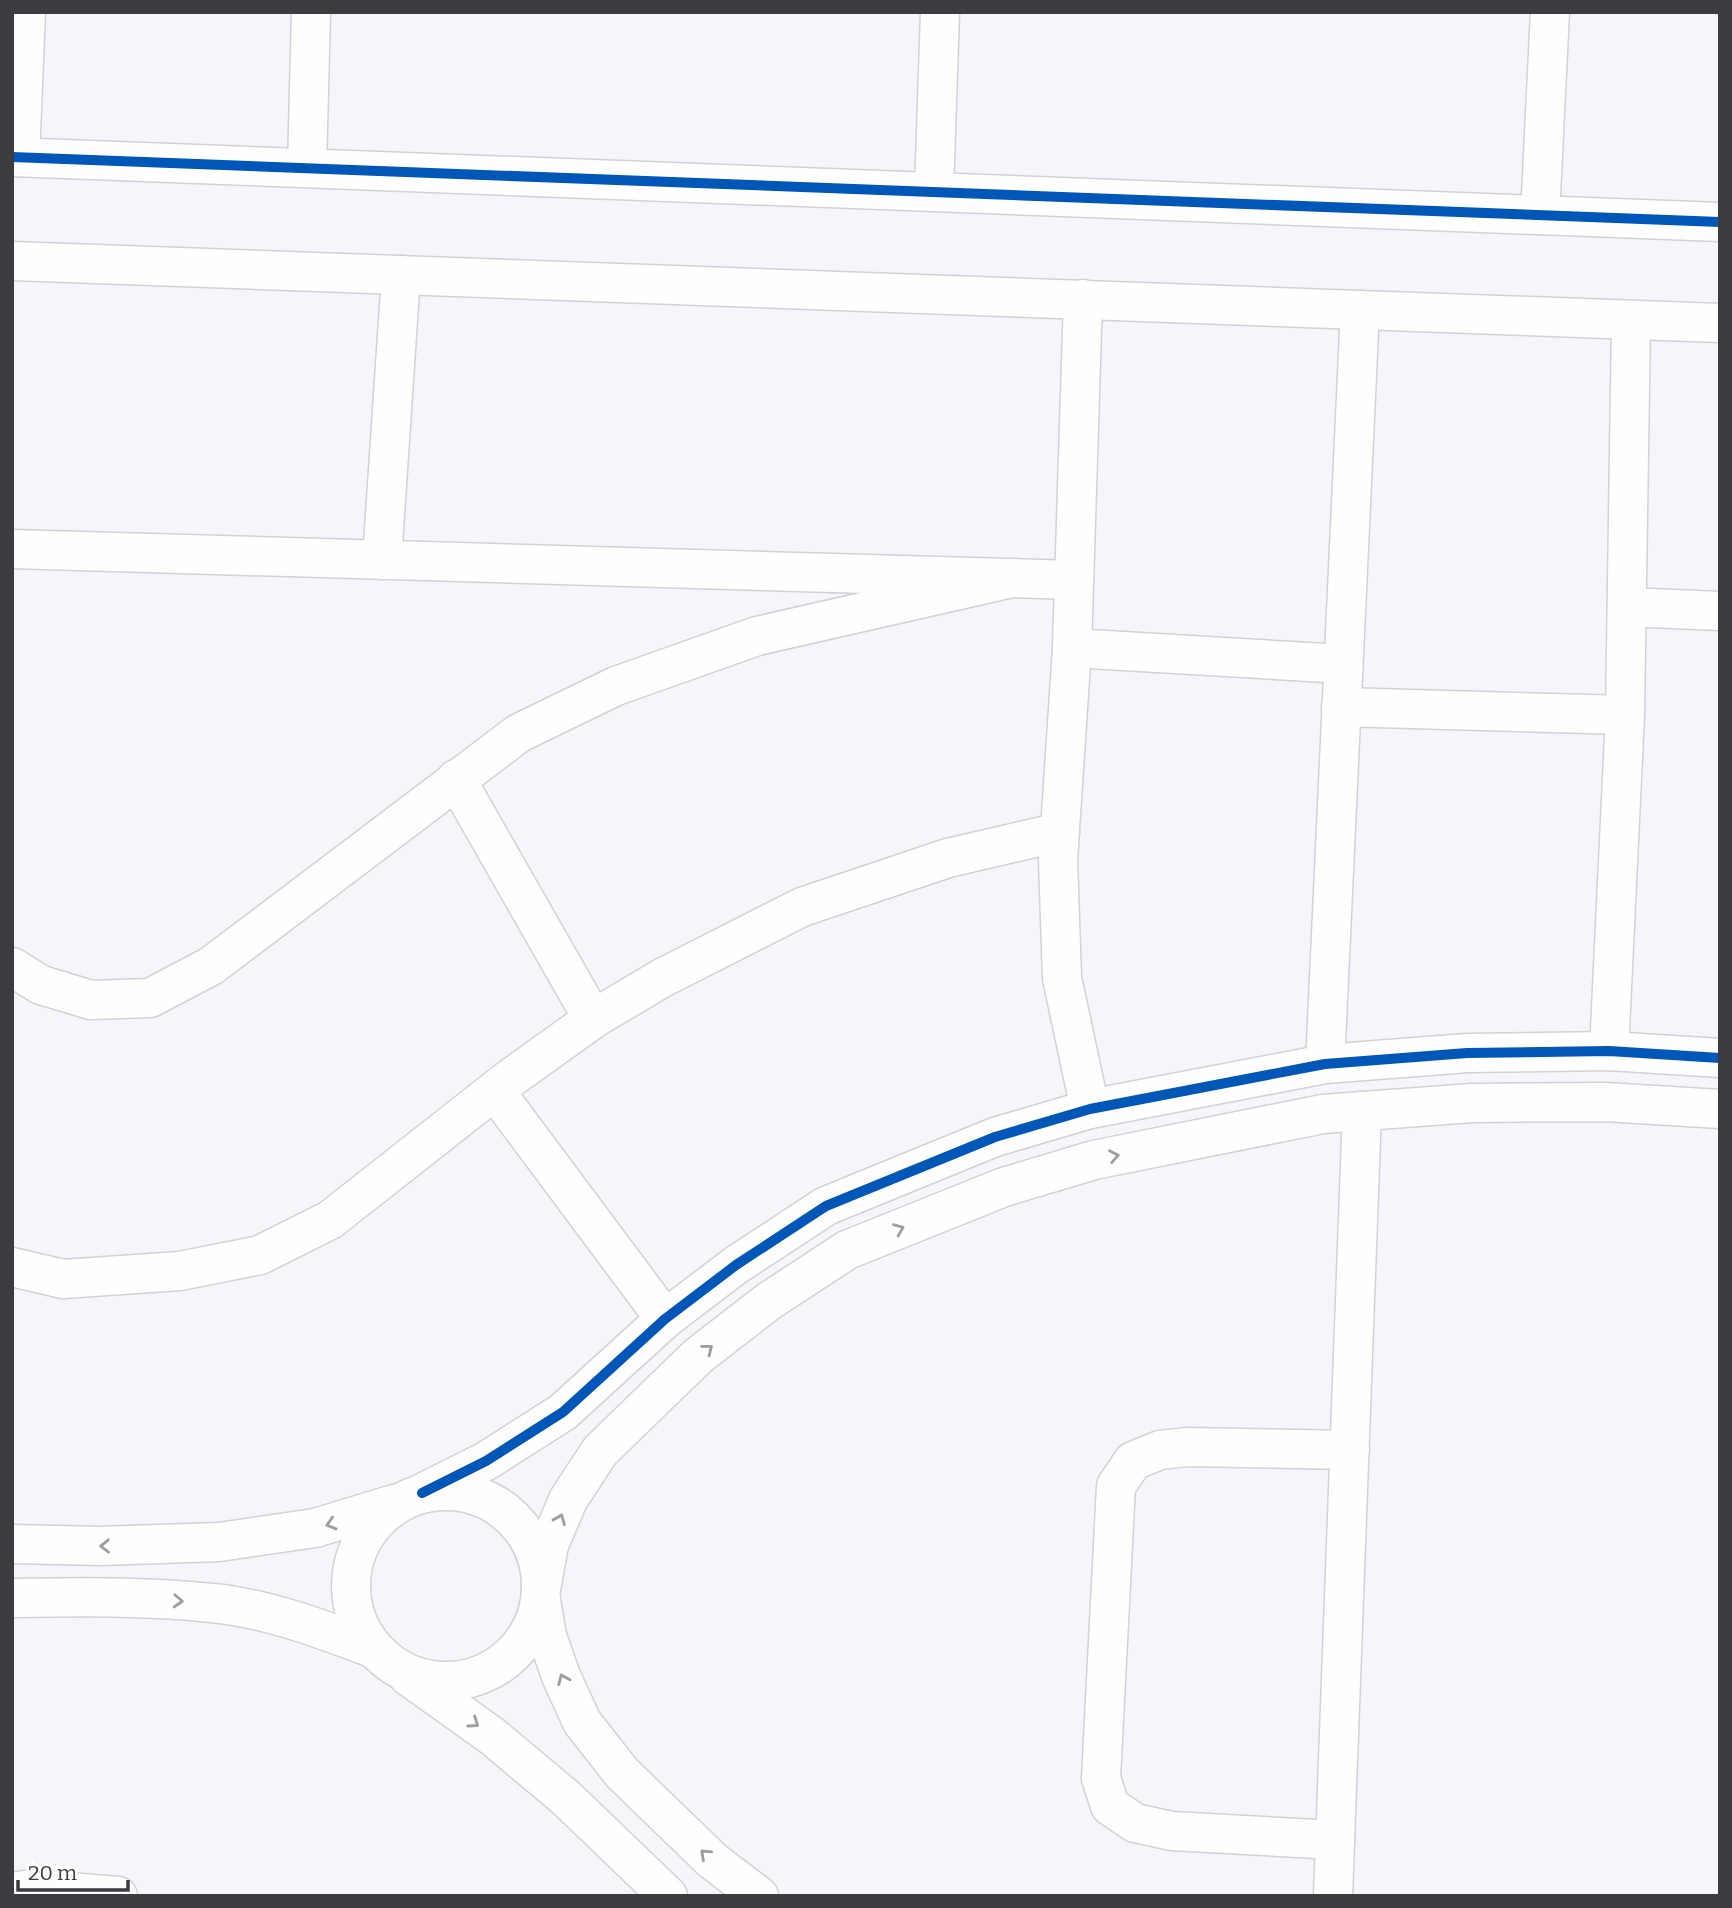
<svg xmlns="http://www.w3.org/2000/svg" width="1732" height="1908" viewBox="0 0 1732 1908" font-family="Bitter,serif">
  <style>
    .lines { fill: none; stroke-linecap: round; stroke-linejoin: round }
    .minor-casing { stroke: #d2d1d6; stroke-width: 41 }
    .minor { stroke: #fefefe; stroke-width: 38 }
    .cycleway-casing { stroke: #fff; stroke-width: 15 }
    .cycleway { stroke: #0057b8; stroke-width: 10 }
    .oneway { stroke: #9d9d9f }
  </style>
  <rect width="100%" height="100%" fill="#f6f5fb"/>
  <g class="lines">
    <!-- minor casing -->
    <g class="minor-casing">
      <g id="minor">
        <polyline points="12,157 1720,222"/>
        <polyline points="20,157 26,12"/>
        <polyline points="307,168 311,12"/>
        <polyline points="934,192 940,12"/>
        <polyline points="1540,215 1550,12"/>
        <polyline points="12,261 1720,323"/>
        <polyline points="1083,299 1072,648 1058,860 1062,978 1090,1109"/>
        <polyline points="12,549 1074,580"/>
        <polyline points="382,560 401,275"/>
        <polyline points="1627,607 1720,611"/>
        <polyline points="1072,648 1343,664"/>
        <polyline points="1341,707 1625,715"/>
        <polyline points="456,779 593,1019"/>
        <polyline points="12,967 41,985 91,1000 150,998 211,966 519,733 616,686 757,636 1012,578"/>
        <polyline points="1609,1051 1625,715 1631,320"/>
        <polyline points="1325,1064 1360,310"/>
        <polyline points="495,1091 665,1319"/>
        <polyline points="12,1267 63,1279 180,1271 260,1255 330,1220 508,1080 593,1019 662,978 802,907 948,858 1060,832"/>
        <circle cx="446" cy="1586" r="95"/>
        <polyline points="422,1493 486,1461 563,1412 665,1319 736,1265 826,1206 995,1137 1090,1109 1325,1064 1467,1053 1609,1051 1720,1058"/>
        <polyline points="12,1544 99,1546 219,1542 315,1528 394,1504"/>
        <polyline points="542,1584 549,1545 568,1500 600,1451 698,1356 769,1301 847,1250 1004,1187 1094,1160 1323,1114 1472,1103 1605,1102 1720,1109"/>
        <path d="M12 1598C79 1597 146 1596 212 1603 266 1608 322 1629 372 1648"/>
        <polyline points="541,1600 547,1636 561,1676 582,1722 622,1773 713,1861 759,1896"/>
        <polyline points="408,1676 492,1736 566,1798 668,1896"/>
        <polyline points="1335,1840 1172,1831 1135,1823 1110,1806 1101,1778 1116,1486 1133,1461 1160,1450 1187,1447 1350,1450"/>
        <polyline points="12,1892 31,1889 118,1896"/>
        <polyline points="1333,1896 1362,1111"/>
      </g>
    </g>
    <!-- minor -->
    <use href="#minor" class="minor"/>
    <!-- cycleway casing -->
    <g class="cycleway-casing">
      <g id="cycleway">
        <polyline points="12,157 1720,222"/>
        <polyline points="422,1493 486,1461 563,1412 665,1319 736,1265 826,1206 995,1137 1090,1109 1325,1064 1467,1053 1609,1051 1720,1058"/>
      </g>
    </g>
    <!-- cycleway -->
    <use href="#cycleway" class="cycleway"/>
  </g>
  <!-- one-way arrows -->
  <defs><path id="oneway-chevron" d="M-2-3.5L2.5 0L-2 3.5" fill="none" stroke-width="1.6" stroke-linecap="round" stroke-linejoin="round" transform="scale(1.75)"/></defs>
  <g class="oneway">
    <use href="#oneway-chevron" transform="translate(1114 1156) rotate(-11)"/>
    <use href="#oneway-chevron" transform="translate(899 1229) rotate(-22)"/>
    <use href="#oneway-chevron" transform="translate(708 1349) rotate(-38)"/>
    <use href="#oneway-chevron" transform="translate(560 1519) rotate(-68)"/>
    <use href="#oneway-chevron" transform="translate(331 1524) rotate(163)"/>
    <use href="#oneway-chevron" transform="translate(105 1546) rotate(179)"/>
    <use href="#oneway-chevron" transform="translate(178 1601) rotate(3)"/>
    <use href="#oneway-chevron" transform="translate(563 1679) rotate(-113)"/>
    <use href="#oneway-chevron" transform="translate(474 1723) rotate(35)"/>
    <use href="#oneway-chevron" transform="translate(705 1854) rotate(-137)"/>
  </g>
  <!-- border -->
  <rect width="1732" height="1908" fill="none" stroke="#3c3c40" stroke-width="28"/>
  <!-- scale -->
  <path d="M18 1880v10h110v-10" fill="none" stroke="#3c3c40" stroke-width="3.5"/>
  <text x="28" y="1880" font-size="21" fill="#3c3c40" stroke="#ffffff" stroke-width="5" paint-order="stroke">20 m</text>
</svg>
